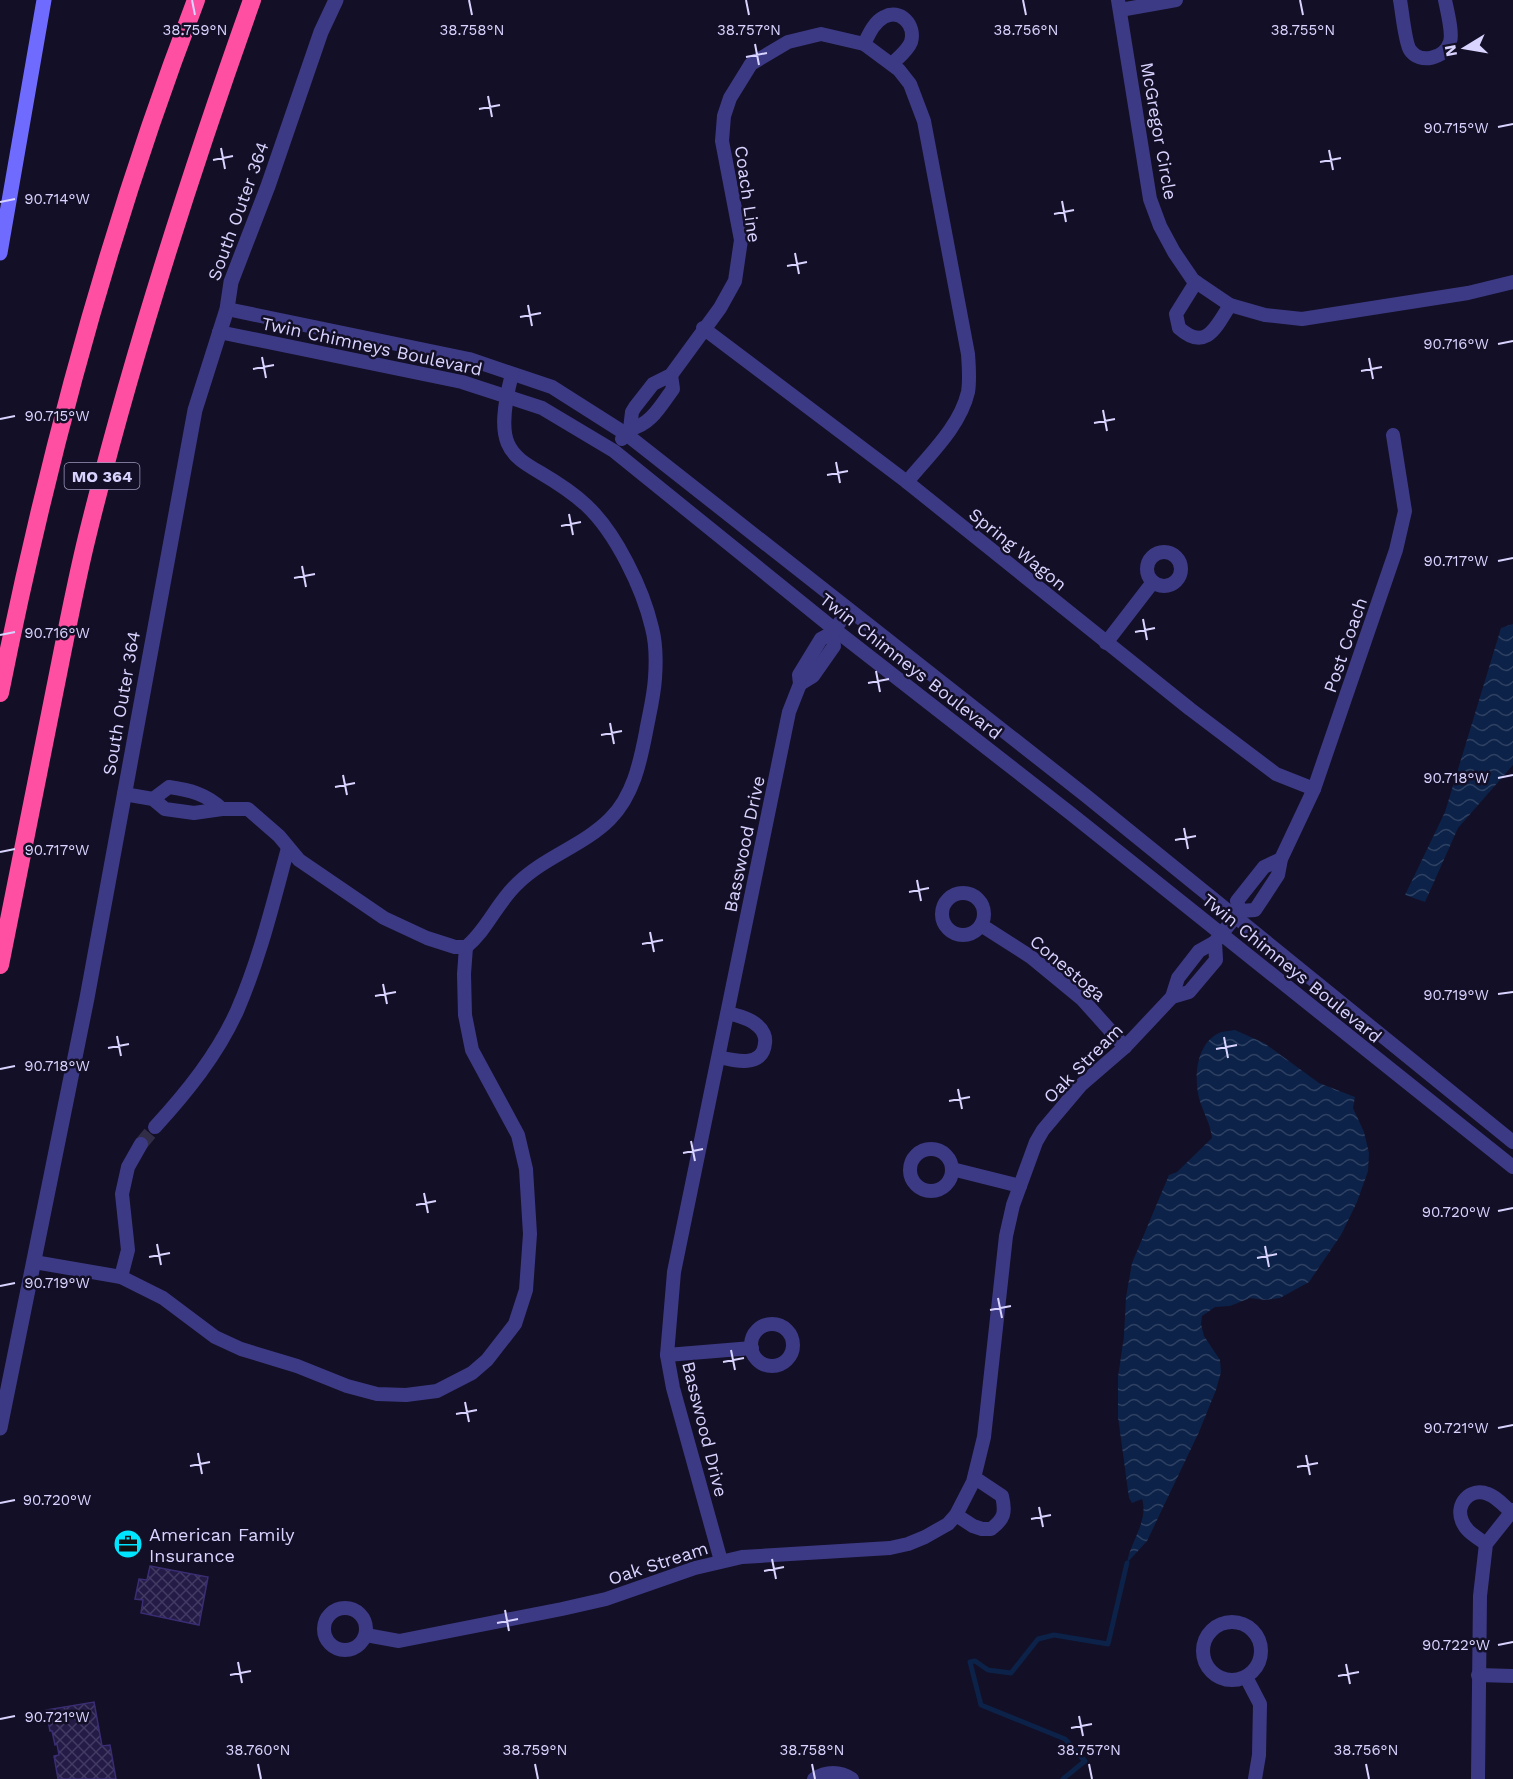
<svg xmlns="http://www.w3.org/2000/svg" width="1513" height="1779" viewBox="0 0 1513 1779" font-family="'Work Sans',sans-serif">
  <style>
    .water { fill: url(#water-waves) }
    .lines { fill: none; stroke-linecap: round; stroke-linejoin: round }
    .stream { stroke: #0c2248; stroke-width: 5 }
    .building { fill: url(#building-cross-hatch); stroke: #3b2d73; stroke-width: 1.5 }
    .minor-tunnel { stroke: #312d47; stroke-width: 14; stroke-dasharray: 14 7; stroke-linecap: butt }
    .minor { stroke: #3d3a85; stroke-width: 14 }
    .tertiary { stroke: #3d3a85; stroke-width: 15 }
    .secondary { stroke: #6f6bff; stroke-width: 15 }
    .motorway { stroke: #ff4fa3; stroke-width: 18 }
    .ticks { fill: none; stroke: #d9d4ff; stroke-width: 2 }
    .labels { text-anchor: middle; dominant-baseline: central; stroke-width: 5; stroke-linejoin: round; paint-order: stroke }
    .shield { fill: #130f26; stroke: #9e99be; stroke-width: 1.5 }
    .shield-label { font-size: 16px; font-weight: bold; fill: #d9d4ff }
    .street-label { font-size: 18px; fill: #d9d4ff; stroke: #130f26 }
    .poi-label { font-size: 18px; fill: #d9d4ff; stroke: #130f26; text-anchor: start }
    .ticks-label { font-size: 15px; text-anchor: middle; fill: #d9d4ff; stroke: #130f26; stroke-width: 5; stroke-linejoin: round; paint-order: stroke }
  </style>
  <defs>
    <pattern id="water-waves" width="16" height="10" patternUnits="userSpaceOnUse" patternTransform="scale(1.5)"><rect width="16" height="10" fill="#0c2248"/><path d="M0 5q4-4 8 0t8 0" fill="none" stroke="#2f4163"/></pattern>
    <pattern id="building-cross-hatch" width="8" height="8" patternUnits="userSpaceOnUse" patternTransform="scale(1.5)"><rect width="8" height="8" fill="#241b47"/><path d="M0 0l8 8M0 8l8-8" fill="none" stroke="#433b63"/></pattern>
  </defs>
  <rect width="100%" height="100%" fill="#130f26"/>
  <!-- water -->
  <g class="water">
    <polygon points="1513,624 1513,765 1458,828 1425,902 1405,895 1445,812 1501,628"/>
    <path d="M1235 1030 1264 1043 1319 1083 1355 1097 1353 1108 1364 1132 1369 1153 1368 1171 1357 1202 1341 1235 1309 1282 1280 1298 1265 1300 1250 1298 1230 1306 1215 1307 1202 1316 1201 1324 1204 1336 1220 1360 1221 1372 1216 1390 1199 1432 1147 1541 1127 1563C1130 1542 1149 1521 1142 1499L1132 1503 1129 1498 1118 1417V1377L1124 1336 1126 1297 1132 1263 1169 1175 1177 1172 1212 1138C1210 1122 1203 1113 1199 1098 1194 1077 1196 1046 1217 1034 1222 1031 1229 1031 1235 1030Z"/>
  </g>
  <g class="lines">
    <!-- stream -->
    <polyline class="stream" points="1063,1779 1085,1761 1065,1739 981,1705 970,1662 975,1661 988,1670 1011,1673 1038,1639 1054,1635 1108,1644 1127,1563"/>
  </g>
  <!-- building -->
  <g class="building">
    <polygon points="150,1566 208,1577 199,1625 141,1613 143,1600 135,1599 139,1579 147,1580"/>
    <polygon points="94,1702 102,1746 110,1745 116,1779 58,1779 54,1756 59,1755 57,1744 55,1745 52,1731 50,1731 46,1710"/>
  </g>
  <g class="lines">
    <!-- minor-tunnel -->
    <polyline class="minor-tunnel" points="141,1144 155,1127"/>
    <!-- minor -->
    <g class="minor">
      <polyline points="1118,0 1150,199 1160,226 1174,252 1193,280 1230,305 1265,315 1302,319 1468,293 1513,282"/>
      <path d="M1400 0C1402 10 1405 43 1410 50 1420 65 1445 58 1450 42 1453 33 1447 10 1445 0"/>
      <polyline points="1120,10 1176,0"/>
      <path d="M864 44C869 34 874 22 884 17 900 8 916 25 911 42 908 50 898 58 892 64"/>
      <path d="M1196 282 1176 314 1179 328C1206 352 1216 327 1230 305"/>
      <polyline points="227,309 469,359 552,387 626,434 1085,795 1513,1142"/>
      <polyline points="703,328 907,482 1190,709 1276,774 1314,789"/>
      <polyline points="219,332 462,382 542,408 614,451 834,629 1070,813 1513,1167"/>
      <path d="M630 429C651 425 661 405 673 389L671 375"/>
      <path d="M622 439 630 429 632 412 635 407 653 384 671 375 720 308 735 281 741 240 722 141 724 116 730 98 751 64 788 42 821 34 864 44 899 70 910 84 924 121 968 354C969 367 970 380 968 392 960 427 928 456 907 482"/>
      <circle cx="1164" cy="569" r="17"/>
      <polyline points="1106,643 1153,582"/>
      <polyline points="800,684 813,676 834,646 832,633"/>
      <path d="M124 794 153 799 165 809 194 813 222 809H248L279 836 299 860 384 918 427 938 455 947H466C487 930 496 904 517 884 544 857 583 846 610 819 633 796 640 763 646 732 649 715 654 696 655 678 656 664 656 643 652 628 643 589 616 533 586 505 528 452 486 474 512 374"/>
      <path d="M153 799 169 787C190 790 206 794 222 809"/>
      <circle cx="963" cy="914" r="21"/>
      <polyline points="1240,911 1237,901 1264,867 1281,859"/>
      <polyline points="981,925 1031,957 1082,999 1125,1047"/>
      <polyline points="1172,997 1189,992 1216,960 1215,942"/>
      <path d="M719 1057C735 1061 763 1068 765 1043 766 1037 763 1030 758 1026 750 1018 738 1016 728 1013"/>
      <path d="M155 1127C187 1092 217 1055 237 1011 260 958 273 903 288 848"/>
      <circle cx="931" cy="1170" r="21"/>
      <polyline points="952,1169 1020,1186"/>
      <polyline points="34,1262 121,1277 163,1298 215,1337 241,1349 297,1366 347,1386 377,1394 406,1395 437,1391 472,1373 487,1360 515,1324 526,1290 530,1234 526,1169 518,1135 472,1050 465,1015 464,974 466,947"/>
      <polyline points="121,1277 128,1250 122,1194 128,1167 141,1144"/>
      <circle cx="772" cy="1345" r="21"/>
      <polyline points="667,1355 752,1348"/>
      <path d="M956 1515 973 1526 982 1529H991C1004 1519 1006 1513 1002 1496L975 1478"/>
      <path d="M1486 1544C1477 1537 1466 1532 1462 1521 1455 1504 1470 1487 1488 1494 1497 1497 1504 1506 1511 1512"/>
      <polyline points="721,1561 673,1388 667,1355 674,1272 789,712 800,684 799,675 821,639 832,633 848,611"/>
      <circle cx="345" cy="1629" r="21"/>
      <circle cx="1232" cy="1651" r="29"/>
      <polyline points="366,1635 399,1641 562,1609 606,1599 695,1568 742,1557 890,1548 908,1544 925,1537 948,1524 956,1515 973,1482 984,1437 1006,1236 1013,1205 1036,1142 1043,1130 1081,1085 1125,1047 1172,997 1178,978 1199,951 1215,942 1240,911 1255,910 1278,875 1281,859 1314,789 1396,550 1405,511 1393,435"/>
      <polyline points="1478,1675 1513,1676"/>
      <polyline points="1246,1677 1260,1704 1259,1755 1255,1779"/>
      <path d="M814 1779C826 1771 840 1771 852 1779"/>
      <polyline points="1478,1779 1480,1596 1486,1544 1513,1510"/>
    </g>
    <!-- tertiary -->
    <polyline class="tertiary" points="0,1428 87,998 195,410 227,309 231,282 268,186 321,32 336,0"/>
    <!-- secondary -->
    <polyline class="secondary" points="0,253 44,0"/>
    <!-- motorway -->
    <g class="motorway">
      <path d="M0 693C47 458 110 224 196 0"/>
      <path d="M0 965C18 876 35 788 53 699 64 645 74 590 87 537 132 354 189 177 252 0"/>
    </g>
  </g>
  <!-- ticks -->
  <path class="ticks" d="M192 0 195 15M469 0 472 15M746 0 749 15M1023 0 1026 15M1300 0 1303 15M755 44 759 65M746 57 767 53M488 96 492 117M479 109 500 105M1498 127 1513 124M221 148 225 169M1329 150 1333 170M213 160 233 156M1320 162 1341 158M1062 201 1066 222M0 202 15 199M1054 214 1074 210M795 253 799 274M787 266 807 262M528 305 532 326M520 317 541 313M1498 344 1513 341M262 357 266 378M1369 358 1373 379M253 369 274 365M1361 371 1382 367M1103 410 1107 431M0 419 15 416M1094 423 1115 419M836 462 840 483M827 475 848 471M569 514 573 535M561 526 581 522M1498 561 1513 558M302 566 306 587M294 578 315 574M1143 619 1147 640M1135 632 1155 628M0 635 15 632M876 671 880 692M868 683 889 679M610 723 614 744M601 735 622 731M343 775 347 795M1498 778 1513 775M335 787 355 783M1184 828 1188 849M1175 840 1196 836M0 852 15 849M917 880 921 901M909 892 929 888M650 932 654 952M642 944 663 940M383 984 387 1004M1498 994 1513 992M375 996 396 992M117 1036 121 1056M1224 1037 1228 1058M108 1048 129 1044M1216 1049 1237 1045M0 1069 15 1066M958 1089 962 1109M949 1101 970 1097M691 1141 695 1161M683 1153 703 1149M424 1193 428 1213M416 1205 436 1201M1498 1211 1513 1208M157 1244 161 1265M1265 1246 1269 1267M149 1257 170 1253M1257 1258 1277 1254M0 1286 15 1283M998 1298 1002 1318M990 1310 1011 1306M731 1350 735 1370M723 1362 744 1358M465 1402 469 1422M456 1414 477 1410M1498 1428 1513 1425M198 1453 202 1474M1306 1455 1310 1475M190 1466 210 1462M1297 1467 1318 1463M0 1503 15 1500M1039 1507 1043 1527M1031 1519 1051 1515M772 1559 776 1579M764 1571 784 1567M505 1610 509 1631M497 1623 518 1619M1498 1645 1513 1642M238 1662 242 1683M1346 1664 1350 1684M230 1675 251 1671M1338 1676 1359 1672M1079 1716 1083 1736M0 1719 15 1716M1071 1728 1092 1724M258 1764 261 1779M535 1764 538 1779M812 1764 815 1779M1089 1764 1092 1779M1366 1764 1369 1779"/>
  <!-- icons -->
  <defs>
    <g id="office-disc" transform="scale(1.5)"><circle r="9.5" fill="#00e5ff" stroke="#130f26"/><path d="M-6-3h4V-5.5h4V-3h4V5H-6ZM-1-4.5V-3h2v-1.5ZM-6 0V1H6V0Z" fill="#111"/></g>
  </defs>
  <g fill-rule="evenodd">
    <use href="#office-disc" x="128" y="1544"/>
  </g>
  <g class="labels">
    <!-- shield labels -->
    <rect class="shield" x="64.5" y="463" width="75" height="26" rx="4.5"/>
    <g class="shield-label">
      <text x="102" y="476">MO 364</text>
    </g>
    <!-- street labels -->
    <g class="street-label">
      <text transform="translate(1159 131) rotate(80)">McGregor Circle</text>
      <text transform="translate(748 194) rotate(82)">Coach Line</text>
      <text transform="translate(238 211) rotate(-70)">South Outer 364</text>
      <text transform="translate(372 346) rotate(12)">Twin Chimneys Boulevard</text>
      <text transform="translate(1018 549) rotate(39)">Spring Wagon</text>
      <text transform="translate(1345 645) rotate(-71)">Post Coach</text>
      <text transform="translate(911 666) rotate(38)">Twin Chimneys Boulevard</text>
      <text transform="translate(121 703) rotate(-80)">South Outer 364</text>
      <text transform="translate(744 844) rotate(-78)">Basswood Drive</text>
      <text transform="translate(1068 968) rotate(40)">Conestoga</text>
      <text transform="translate(1292 968) rotate(39)">Twin Chimneys Boulevard</text>
      <text transform="translate(1083 1063) rotate(-45)">Oak Stream</text>
      <text transform="translate(705 1429) rotate(76)">Basswood Drive</text>
      <text transform="translate(658 1563) rotate(-18)">Oak Stream</text>
    </g>
    <!-- poi labels -->
    <g class="poi-label">
      <text x="149" y="1534">American Family<tspan x="149" dy="21">Insurance</tspan></text>
    </g>
  </g>
  <g class="ticks-label">
    <text x="195" y="35">38.759°N</text>
    <text x="472" y="35">38.758°N</text>
    <text x="749" y="35">38.757°N</text>
    <text x="1026" y="35">38.756°N</text>
    <text x="1303" y="35">38.755°N</text>
    <text x="1456" y="133">90.715°W</text>
    <text x="57" y="204">90.714°W</text>
    <text x="1456" y="349">90.716°W</text>
    <text x="57" y="421">90.715°W</text>
    <text x="1456" y="566">90.717°W</text>
    <text x="57" y="638">90.716°W</text>
    <text x="1456" y="783">90.718°W</text>
    <text x="57" y="855">90.717°W</text>
    <text x="1456" y="1000">90.719°W</text>
    <text x="57" y="1071">90.718°W</text>
    <text x="1456" y="1217">90.720°W</text>
    <text x="57" y="1288">90.719°W</text>
    <text x="1456" y="1433">90.721°W</text>
    <text x="57" y="1505">90.720°W</text>
    <text x="1456" y="1650">90.722°W</text>
    <text x="57" y="1722">90.721°W</text>
    <text x="258" y="1755">38.760°N</text>
    <text x="535" y="1755">38.759°N</text>
    <text x="812" y="1755">38.758°N</text>
    <text x="1089" y="1755">38.757°N</text>
    <text x="1366" y="1755">38.756°N</text>
  </g>
  <!-- north arrow -->
  <g transform="translate(1465 48) rotate(259)" stroke="#130f26" stroke-width="4.5" paint-order="stroke">
  <path d="M0-4.5L10 22L0 15L-10 22Z" fill="#d9d4ff"/>
  <text y="-9" font-size="16" font-weight="bold" text-anchor="middle" fill="#d9d4ff">N</text>
  </g>
</svg>
